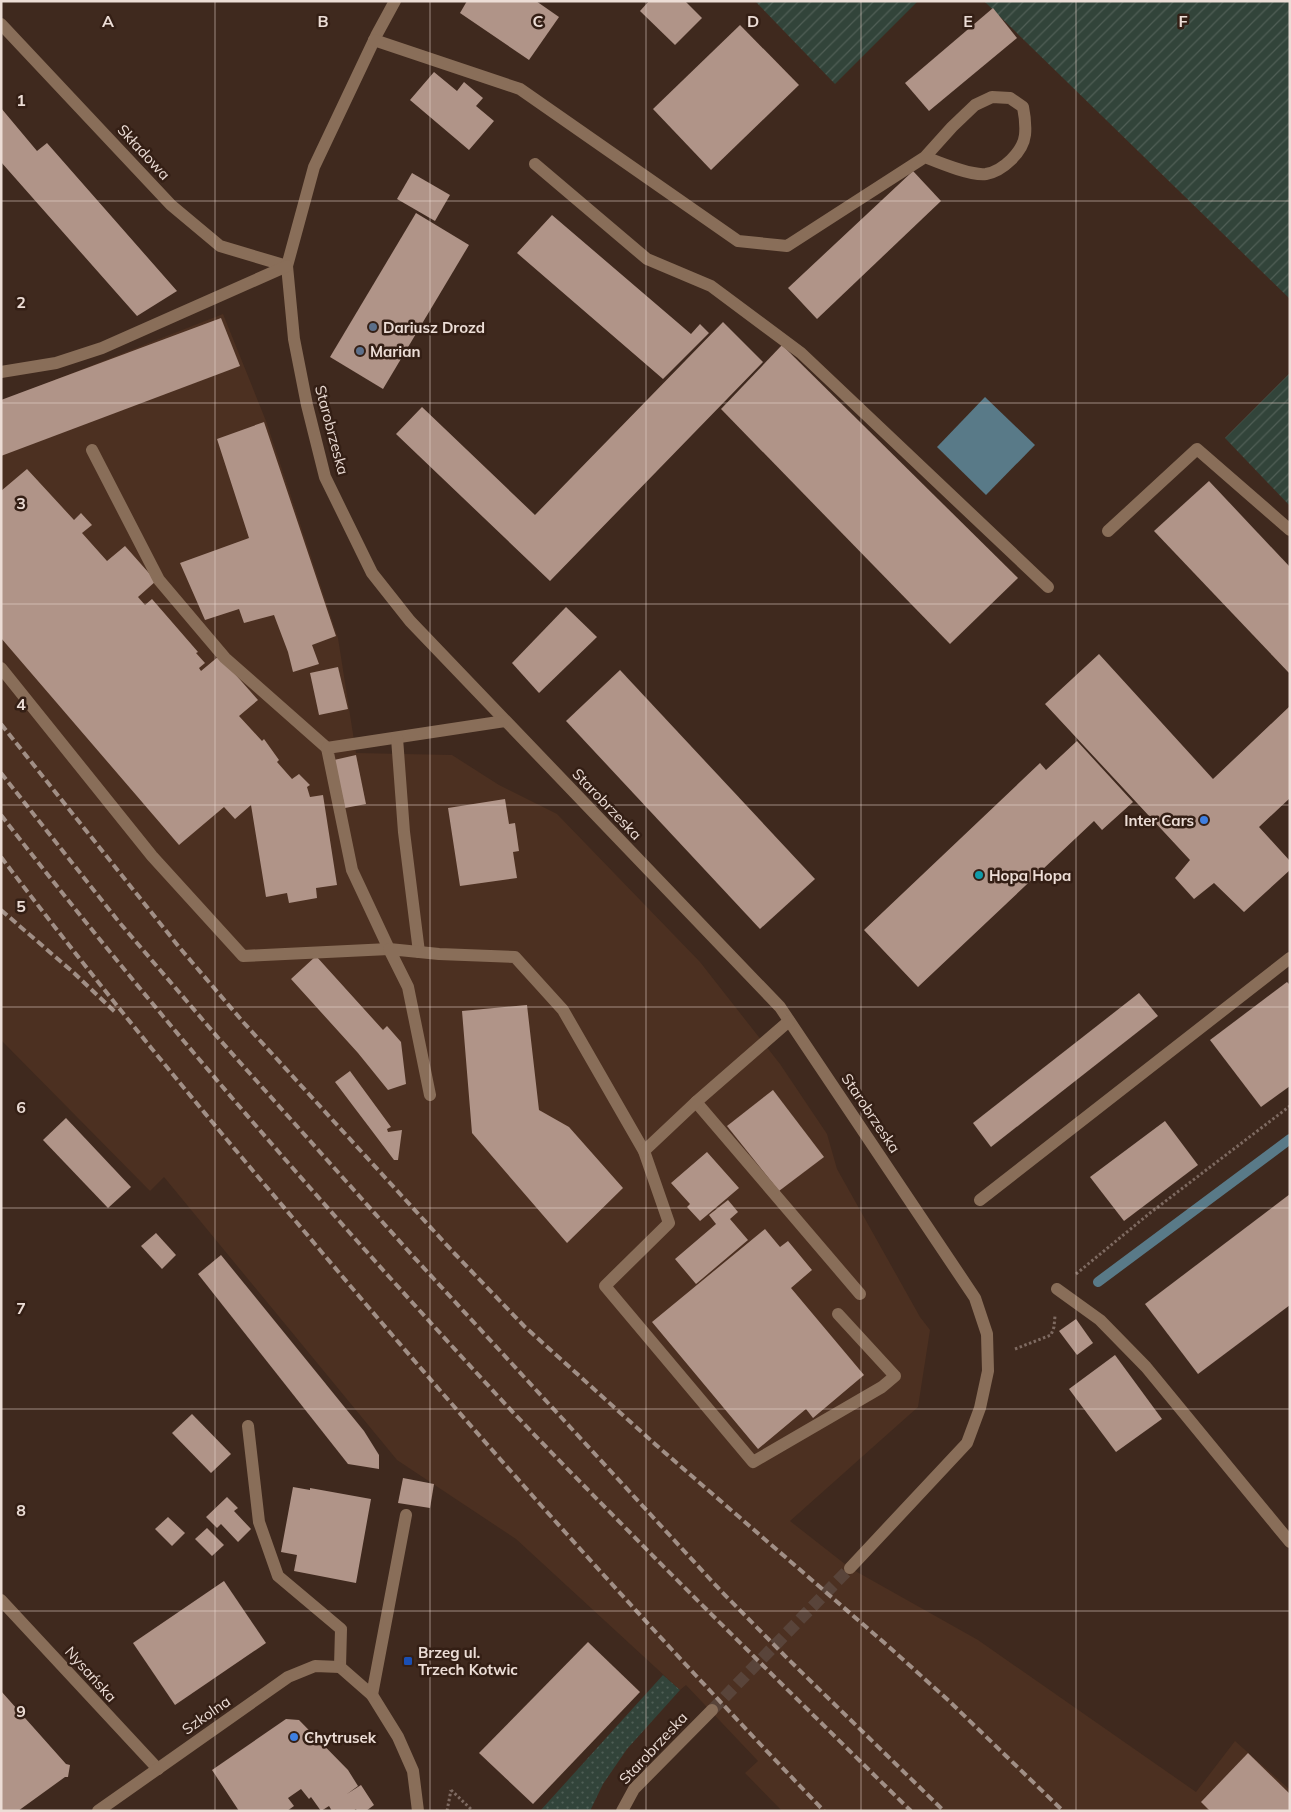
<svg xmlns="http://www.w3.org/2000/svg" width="1291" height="1812" viewBox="0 0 1291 1812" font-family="Mulish,sans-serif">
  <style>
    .built { fill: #4c3021 }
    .grass { fill: url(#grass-dots) }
    .garden { fill: url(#garden-furrows) }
    .water { fill: #597a88 }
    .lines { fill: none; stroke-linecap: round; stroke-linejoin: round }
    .stream { stroke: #597a88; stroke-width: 10 }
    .building { fill: #b09488 }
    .minor-tunnel { stroke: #59443a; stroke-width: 12; stroke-dasharray: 12 6; stroke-linecap: butt }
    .path { stroke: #7e6a61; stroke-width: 3; stroke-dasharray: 2.5 2.5; stroke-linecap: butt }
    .minor { stroke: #896e59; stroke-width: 12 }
    .rail { stroke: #a18f86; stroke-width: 4; stroke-dasharray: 8 4; stroke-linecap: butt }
    .grid { fill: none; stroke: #ecddd6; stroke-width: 1; stroke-opacity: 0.55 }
    .service-dot { fill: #5c6f8a; stroke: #341f15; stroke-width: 2 }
    .shop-dot { fill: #3f7fe0; stroke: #341f15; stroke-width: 2 }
    .culture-dot { fill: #0f9aa8; stroke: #341f15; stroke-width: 2 }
    .transit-dot { fill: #1a4fb4; stroke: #341f15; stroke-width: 2 }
    .labels { text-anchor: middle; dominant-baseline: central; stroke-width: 5; stroke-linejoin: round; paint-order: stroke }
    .street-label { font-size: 15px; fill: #ecddd6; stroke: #341f15 }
    .poi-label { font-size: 15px; font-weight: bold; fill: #ecddd6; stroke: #341f15; text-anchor: start }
    .grid-label { font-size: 16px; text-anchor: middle; font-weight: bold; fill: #ecddd6; stroke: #341f15; stroke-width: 5; stroke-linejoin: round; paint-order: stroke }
  </style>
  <defs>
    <pattern id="grass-dots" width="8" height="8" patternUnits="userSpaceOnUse" patternTransform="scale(1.25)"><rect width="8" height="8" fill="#32443a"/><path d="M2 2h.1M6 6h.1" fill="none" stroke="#505f56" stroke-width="1.8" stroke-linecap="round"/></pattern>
    <pattern id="garden-furrows" width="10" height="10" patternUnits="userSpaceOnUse" patternTransform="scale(1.25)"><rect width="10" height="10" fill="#32443a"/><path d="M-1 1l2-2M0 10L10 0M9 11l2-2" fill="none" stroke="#505f56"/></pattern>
  </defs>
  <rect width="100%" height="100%" fill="#3f291e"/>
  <!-- built -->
  <polygon class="built" points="223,314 266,421 338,638 356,753 452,755 499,785 557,814 700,962 780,1064 827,1134 837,1169 920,1317 930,1330 918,1407 790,1521 850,1568 978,1640 1196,1792 1235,1741 1290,1790 1290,1811 782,1811 745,1773 758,1761 686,1685 680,1690 516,1539 397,1460 164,1177 150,1191 1,1040 1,401"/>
  <!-- grass -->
  <polygon class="grass" points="663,1675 680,1690 627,1749 603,1784 590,1811 540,1811"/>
  <!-- garden -->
  <g class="garden">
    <polygon points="755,1 918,1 835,84"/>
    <polygon points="984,1 1290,1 1290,299"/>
    <polygon points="1290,373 1290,506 1225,438"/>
  </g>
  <!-- water -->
  <polygon class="water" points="985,397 1035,445 986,495 937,447"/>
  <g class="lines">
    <!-- stream -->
    <polyline class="stream" points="1098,1282 1290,1139"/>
  </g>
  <!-- building -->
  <g class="building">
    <polygon points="467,1 536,1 559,17 529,60 460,13"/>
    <polygon points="649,1 685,1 702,18 675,45 640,11"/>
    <polygon points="993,8 1017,38 929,111 905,83"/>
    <polygon points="740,25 799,85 711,170 653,109"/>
    <polygon points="434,72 457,91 464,82 483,98 476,106 494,121 469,150 410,100"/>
    <polygon points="1,108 37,151 47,143 177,291 137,316 1,162"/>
    <polygon points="913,171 941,201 817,319 788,288"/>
    <polygon points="412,173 450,195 435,221 397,199"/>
    <polygon points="416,213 469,245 383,389 330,357"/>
    <polygon points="552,215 691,334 700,324 709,333 663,379 517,253"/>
    <polygon points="221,318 240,366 1,456 1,400"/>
    <polygon points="723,322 763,362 550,581 396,434 422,407 535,515"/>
    <polygon points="782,345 1018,578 950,644 721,409"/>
    <polygon points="264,422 336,636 312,645 319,664 293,672 288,652 274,615 244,623 239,609 205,620 180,563 249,538 217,439"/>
    <polygon points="27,469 74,520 81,513 92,525 82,533 107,561 125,546 156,581 138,597 145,605 152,599 198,652 196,653 205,663 199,668 201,671 219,656 258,700 239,716 262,741 264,739 279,760 277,762 292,779 299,774 310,785 307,787 310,797 323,795 337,885 316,888 317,898 289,903 287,893 266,897 251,805 235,819 224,807 179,845 1,638 1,491"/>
    <polygon points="1209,481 1290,567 1290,674 1154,531"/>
    <polygon points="566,607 597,637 539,693 512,663"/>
    <polygon points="1099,654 1213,779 1290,706 1290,798 1259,827 1290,861 1290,870 1244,912 1214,883 1194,899 1175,878 1190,860 1045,704"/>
    <polygon points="338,667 348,709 319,715 310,673"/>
    <polygon points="620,670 815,879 760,929 566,721"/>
    <polygon points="1077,741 1133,802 1102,830 1094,821 918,987 864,930 1040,763 1046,770"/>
    <polygon points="356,755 366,804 345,808 334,760"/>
    <polygon points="505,799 509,824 515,823 519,851 513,852 517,878 460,886 448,808"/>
    <polygon points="316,956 383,1030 387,1026 401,1042 406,1084 388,1090 358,1053 291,979"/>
    <polygon points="1287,982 1290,985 1290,1086 1261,1107 1210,1040"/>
    <polygon points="1139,993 1158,1016 991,1147 973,1123"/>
    <polygon points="527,1005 539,1110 569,1127 623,1188 567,1243 472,1133 462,1011"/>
    <polygon points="350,1071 391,1127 387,1129 388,1132 402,1130 398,1160 394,1160 335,1082"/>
    <polygon points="773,1090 824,1157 779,1191 727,1126"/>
    <polygon points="66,1118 131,1187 108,1208 43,1140"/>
    <polygon points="1165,1121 1198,1165 1124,1221 1090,1177"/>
    <polygon points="707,1152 739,1188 700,1221 687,1207 690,1204 671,1183"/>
    <polygon points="1290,1194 1290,1305 1198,1374 1145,1304"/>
    <polygon points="728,1200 738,1212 730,1219 748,1240 696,1284 675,1259 716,1224 709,1215"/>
    <polygon points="765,1229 780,1247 788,1241 812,1270 791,1288 864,1375 813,1418 806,1409 758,1449 652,1322"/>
    <polygon points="156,1233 176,1255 162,1269 141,1246"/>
    <polygon points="221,1255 364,1431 379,1455 379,1469 348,1464 198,1274"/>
    <polygon points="1076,1319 1093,1343 1077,1355 1059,1331"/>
    <polygon points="1115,1355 1162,1419 1116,1452 1069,1389"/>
    <polygon points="192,1414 231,1454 211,1473 172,1433"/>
    <polygon points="403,1478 434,1484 430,1508 398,1503"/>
    <polygon points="293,1487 310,1490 310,1488 371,1499 356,1583 294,1571 297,1555 281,1552"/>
    <polygon points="227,1497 238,1508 234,1511 251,1529 238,1542 221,1524 217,1528 206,1517"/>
    <polygon points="168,1517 185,1533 172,1546 155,1529"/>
    <polygon points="207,1528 224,1545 212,1556 195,1539"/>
    <polygon points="224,1581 266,1643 175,1705 133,1643"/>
    <polygon points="588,1642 640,1692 533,1804 479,1753"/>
    <polygon points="1,1691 66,1764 70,1765 68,1777 65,1777 18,1811 1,1811"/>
    <polygon points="286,1719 299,1720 348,1770 358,1786 347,1794 361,1785 374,1805 366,1811 357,1811 356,1809 353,1811 332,1811 329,1806 321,1811 311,1797 309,1799 301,1789 288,1798 294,1806 287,1811 239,1811 212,1770"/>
    <polygon points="1248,1753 1290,1794 1290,1811 1210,1811 1201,1802"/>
  </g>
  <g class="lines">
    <!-- minor-tunnel -->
    <polyline class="minor-tunnel" points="712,1710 850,1568"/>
    <!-- path -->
    <g class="path">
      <polyline points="1076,1274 1150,1213 1290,1106"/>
      <polyline points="1015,1349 1051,1335 1054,1327 1055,1316"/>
      <polyline points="451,1790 473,1811"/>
      <polyline points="447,1811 451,1790"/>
    </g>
    <!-- minor -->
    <g class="minor">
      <polyline points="395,1 377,34 314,167 287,266 294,339 307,405 325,477 372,573 410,621 780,1007 975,1298 987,1334 988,1371 980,1408 967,1443 850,1568"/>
      <polyline points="1,24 171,205 220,246 287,266"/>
      <path d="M374 40 520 89 738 241 787 246 925 157 952 127 975 105 992 97 1010 98 1023 107C1025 117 1026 125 1025 135 1023 152 1003 171 986 174 971 176 940 163 925 157"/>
      <polyline points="535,164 647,259 711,286 801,353 1048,587"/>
      <polyline points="1,372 56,363 102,348 287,266"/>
      <polyline points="92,450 159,580 225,658 327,748"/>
      <polyline points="1108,531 1197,449 1290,530"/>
      <polyline points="1,668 152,856 243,956 389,949 352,870 327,748 505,721"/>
      <polyline points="397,738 404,832 419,952"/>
      <polyline points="430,1095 408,987 389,949 439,954 515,957 563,1010 644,1151 669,1223 605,1286 753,1462 882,1387 895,1376 838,1314"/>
      <polyline points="696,1102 860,1294"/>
      <polyline points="644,1151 696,1102 789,1021"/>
      <polyline points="980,1200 1290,958"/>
      <polyline points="1057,1289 1100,1320 1146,1367 1290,1542"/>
      <polyline points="248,1426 259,1522 278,1576 341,1629 340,1667"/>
      <polyline points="1,1600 158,1769"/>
      <polyline points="340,1667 372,1695 398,1737 413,1771 418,1811"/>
      <polyline points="372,1695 406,1515"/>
      <polyline points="98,1811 288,1677 315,1666 340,1667"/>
      <polyline points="622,1811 634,1789 712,1710"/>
    </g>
    <!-- rail -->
    <g class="rail">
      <polyline points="1,724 179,947 244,1023 454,1253 524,1326 656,1445 888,1646 948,1700 1063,1811"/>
      <polyline points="1,773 119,922 220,1040 411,1254 720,1590 788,1659 944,1811"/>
      <path d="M1 815C160 1020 332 1217 508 1407 556 1458 606 1508 655 1558 740 1643 825 1727 911 1811"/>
      <path d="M1 857C98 985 200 1109 304 1231 471 1430 644 1624 824 1811"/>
      <polyline points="1,910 74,973 115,1012"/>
    </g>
  </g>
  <!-- grid -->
  <path class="grid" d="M215 1V1811M430 1V1811M646 1V1811M861 1V1811M1076 1V1811M1 201H1290M1 403H1290M1 604H1290M1 805H1290M1 1007H1290M1 1208H1290M1 1409H1290M1 1611H1290"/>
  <!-- markers -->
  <g class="service-dot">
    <circle cx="373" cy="327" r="5"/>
    <circle cx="360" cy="351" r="5"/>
  </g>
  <g class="shop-dot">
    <circle cx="1204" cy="820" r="5"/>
    <circle cx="294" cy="1737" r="5"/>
  </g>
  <circle class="culture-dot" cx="979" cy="875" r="5"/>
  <rect class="transit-dot" x="403" y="1656" width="10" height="10" rx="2.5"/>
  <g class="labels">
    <!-- street labels -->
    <g class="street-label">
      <text transform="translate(144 152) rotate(47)">Składowa</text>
      <text transform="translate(332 430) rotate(75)">Starobrzeska</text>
      <text transform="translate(607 804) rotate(46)">Starobrzeska</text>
      <text transform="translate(871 1113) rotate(56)">Starobrzeska</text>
      <text transform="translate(91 1674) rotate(48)">Nysańska</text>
      <text transform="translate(206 1715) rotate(-35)">Szkolna</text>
      <text transform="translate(653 1748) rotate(-47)">Starobrzeska</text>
    </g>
    <!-- poi labels -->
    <g class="poi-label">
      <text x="383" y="327">Dariusz Drozd</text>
      <text x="370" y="351">Marian</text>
      <text x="1194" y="820" text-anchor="end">Inter Cars</text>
      <text x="989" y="875">Hopa Hopa</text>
      <text x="418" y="1652">Brzeg ul.<tspan x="418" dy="17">Trzech Kotwic</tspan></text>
      <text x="304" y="1737">Chytrusek</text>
    </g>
  </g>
  <g class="grid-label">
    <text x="108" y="27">A</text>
    <text x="323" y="27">B</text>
    <text x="538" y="27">C</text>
    <text x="753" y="27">D</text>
    <text x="968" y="27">E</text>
    <text x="1183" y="27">F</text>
    <text x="21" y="106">1</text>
    <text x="21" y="308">2</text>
    <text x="21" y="509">3</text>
    <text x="21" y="710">4</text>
    <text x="21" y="912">5</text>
    <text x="21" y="1113">6</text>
    <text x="21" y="1314">7</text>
    <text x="21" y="1516">8</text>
    <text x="21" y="1717">9</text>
  </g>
  <!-- border -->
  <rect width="1291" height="1812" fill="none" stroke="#ecddd6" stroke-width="5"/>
</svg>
